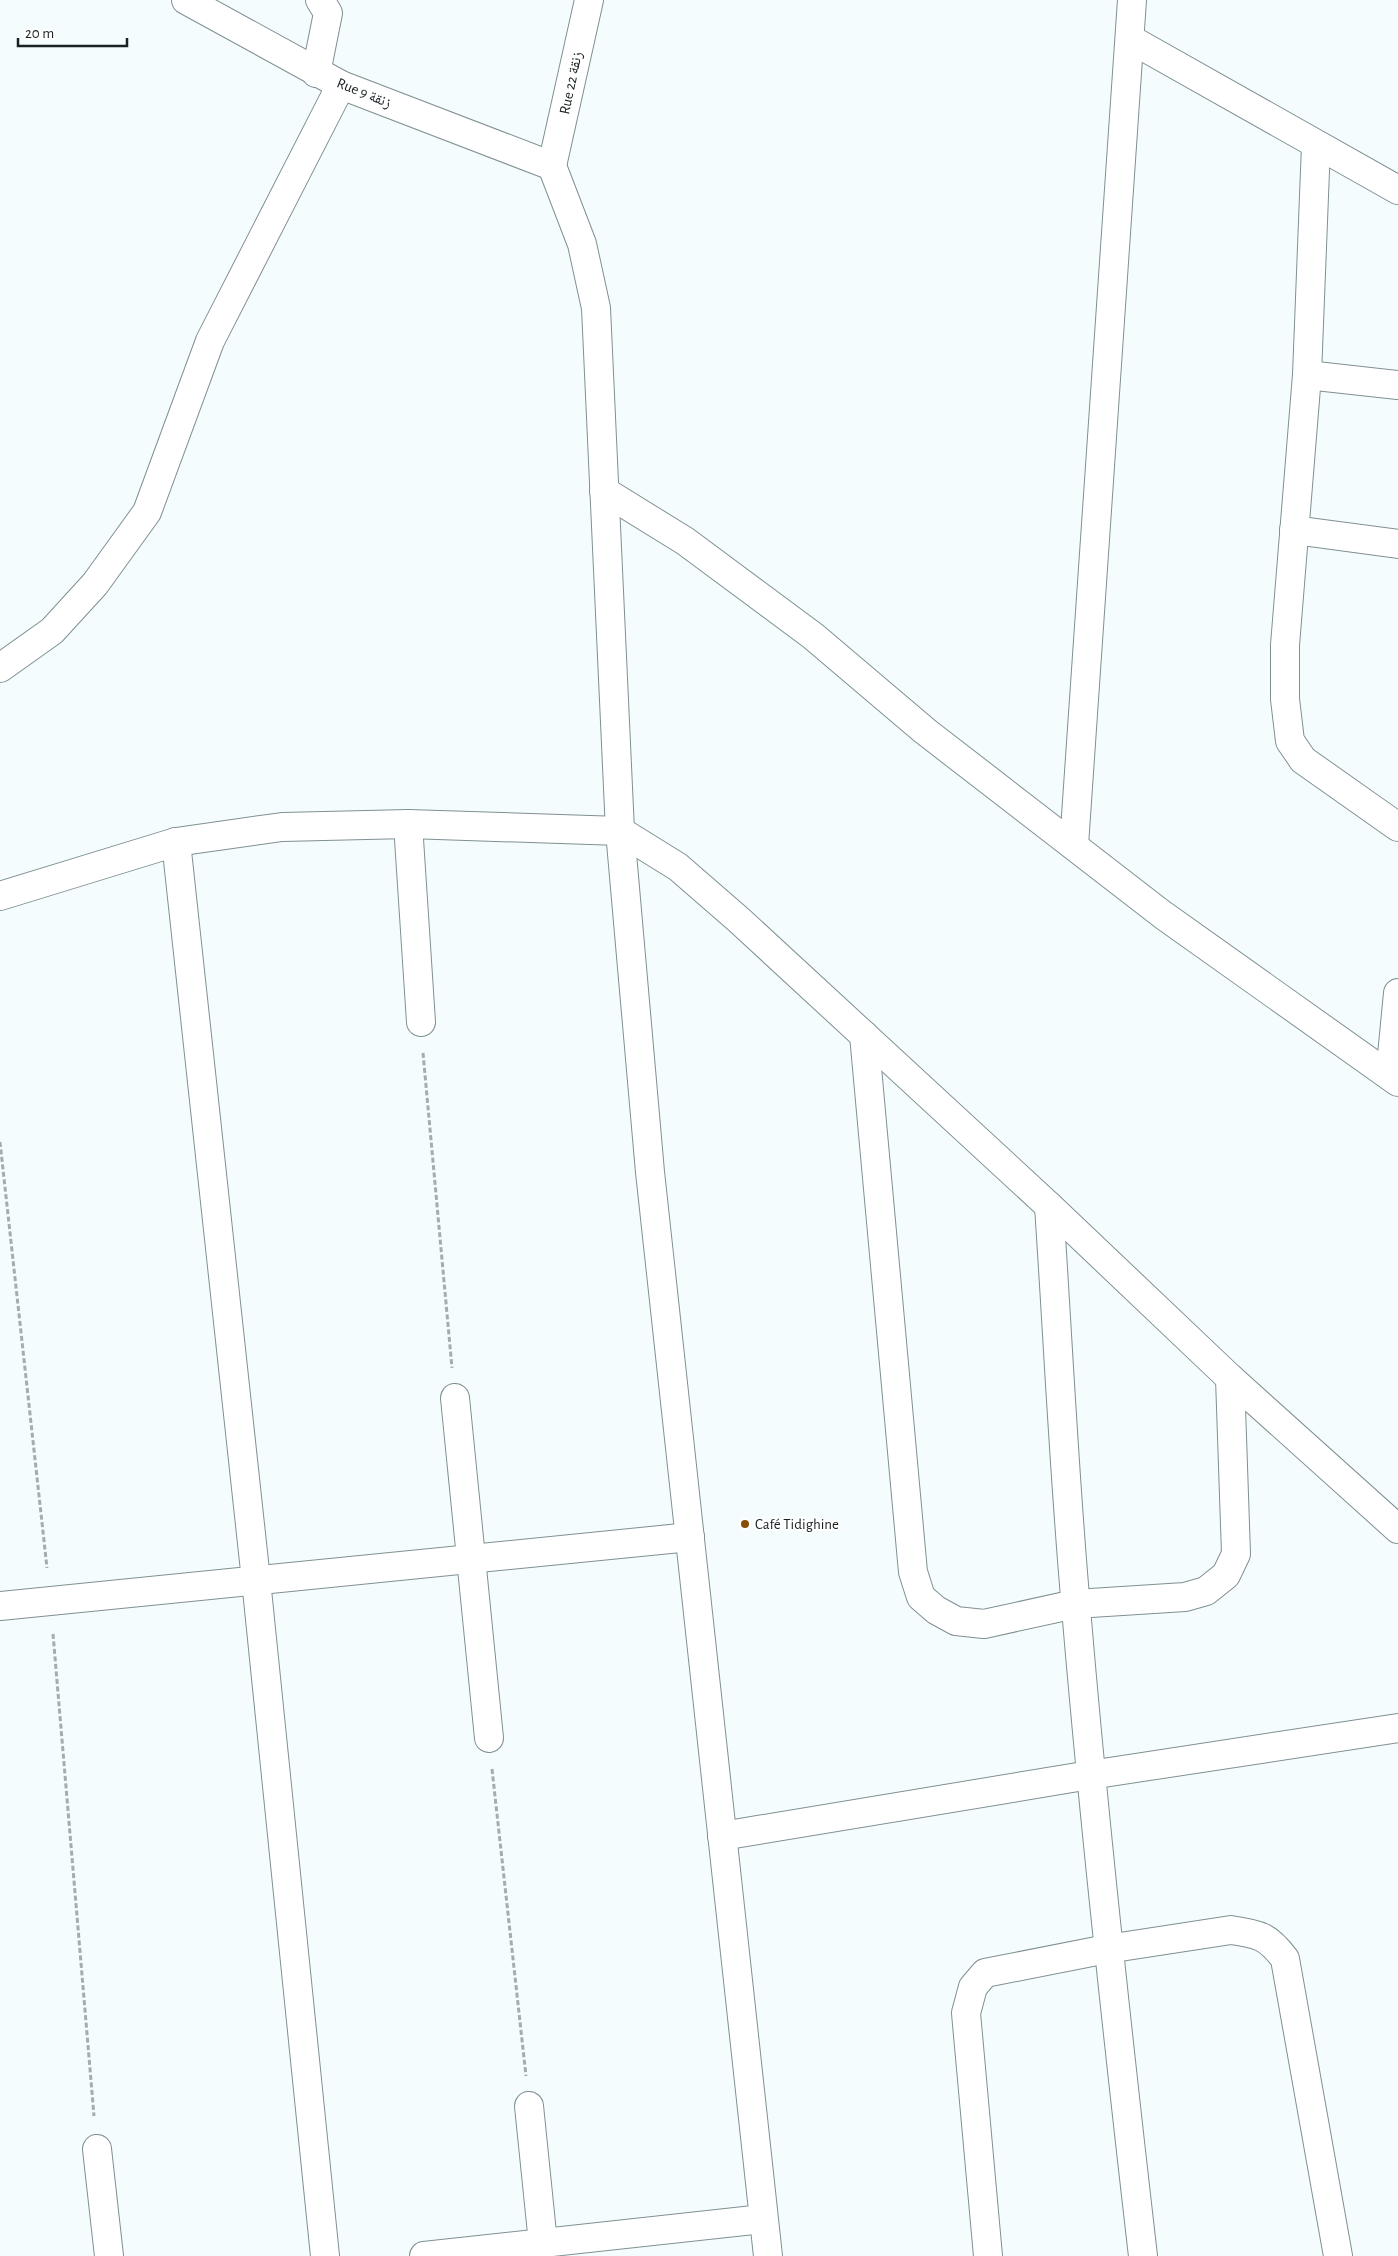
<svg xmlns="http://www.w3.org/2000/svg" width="1398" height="2256" viewBox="0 0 1398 2256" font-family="'Alegreya Sans','Noto Naskh Arabic',sans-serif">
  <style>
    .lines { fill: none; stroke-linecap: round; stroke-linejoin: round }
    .minor-casing { stroke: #7f9093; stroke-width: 30 }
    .path { stroke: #a5acae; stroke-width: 3; stroke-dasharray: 5 2.5; stroke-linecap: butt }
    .minor { stroke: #fff; stroke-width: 28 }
    .poi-dot { fill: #884d06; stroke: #fff; stroke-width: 2 }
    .labels { text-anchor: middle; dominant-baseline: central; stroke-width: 4; stroke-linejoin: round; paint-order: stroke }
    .street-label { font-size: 15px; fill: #1a2123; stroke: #fff }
    .poi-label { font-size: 15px; fill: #1a2123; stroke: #fff; text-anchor: start }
  </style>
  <rect width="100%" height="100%" fill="#f5fcfe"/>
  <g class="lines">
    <!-- minor casing -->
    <g class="minor-casing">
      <g id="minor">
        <polyline points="186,0 341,85 552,166"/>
        <polyline points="1130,39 1398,190"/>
        <polyline points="316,73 328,13 320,0"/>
        <polyline points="1316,145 1307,375 1285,645 1285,699 1290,741 1303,760 1398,827"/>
        <polyline points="552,166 582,244 596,308 620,831 650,1172 768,2256"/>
        <polyline points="552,166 589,0"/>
        <polyline points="1307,375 1398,385"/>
        <polyline points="604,491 685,541 813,636 925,731 1163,915 1398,1082"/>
        <polyline points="1294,530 1398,544"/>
        <polyline points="0,668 52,631 95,584 147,512 210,341 341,85"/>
        <polyline points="408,824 421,1022"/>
        <polyline points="176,842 256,1580 325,2256"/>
        <polyline points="1074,845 1132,0"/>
        <polyline points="0,896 176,842 282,827 408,824 620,831 678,867 739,920 1049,1206 1230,1378 1398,1529"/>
        <polyline points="864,1035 913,1572 921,1597 936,1610 956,1621 984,1624 1075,1604 1185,1597 1206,1591 1226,1575 1236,1554 1230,1378"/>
        <polyline points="1390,1076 1398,993"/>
        <path d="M1049 1206C1058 1340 1064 1474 1076 1608 1094 1824 1118 2040 1143 2256"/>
        <polyline points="455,1398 489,1738"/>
        <polyline points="0,1606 690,1537"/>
        <polyline points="722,1836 1090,1775 1398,1728"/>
        <polyline points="529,2106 543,2243"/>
        <polyline points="97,2149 109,2256"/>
        <polyline points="424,2256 763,2219"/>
        <path d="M988 2256 966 2013 973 1987 985 1973 1107 1949 1231 1930C1259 1934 1268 1936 1285 1959L1338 2256"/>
      </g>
    </g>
    <!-- path -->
    <g class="path">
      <polyline points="423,1053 452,1368"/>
      <polyline points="0,1142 47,1568"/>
      <polyline points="53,1634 94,2116"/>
      <polyline points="492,1769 526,2076"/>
    </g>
    <!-- minor -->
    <use href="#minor" class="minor"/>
  </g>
  <!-- markers -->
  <circle class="poi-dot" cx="745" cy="1524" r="5"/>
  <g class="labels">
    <!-- street labels -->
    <g class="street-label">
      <text transform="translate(571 83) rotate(-78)">Rue 22 زنقة</text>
      <text transform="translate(364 93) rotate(22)">Rue 9 زنقة</text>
    </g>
    <!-- poi labels -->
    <g class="poi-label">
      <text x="755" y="1524">Café Tidighine</text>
    </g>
  </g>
  <!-- scale -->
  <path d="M18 38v8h109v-8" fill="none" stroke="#1a2123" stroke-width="2.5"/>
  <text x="25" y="38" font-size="15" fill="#1a2123" stroke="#ffffff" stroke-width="4" paint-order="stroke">20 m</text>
</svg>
